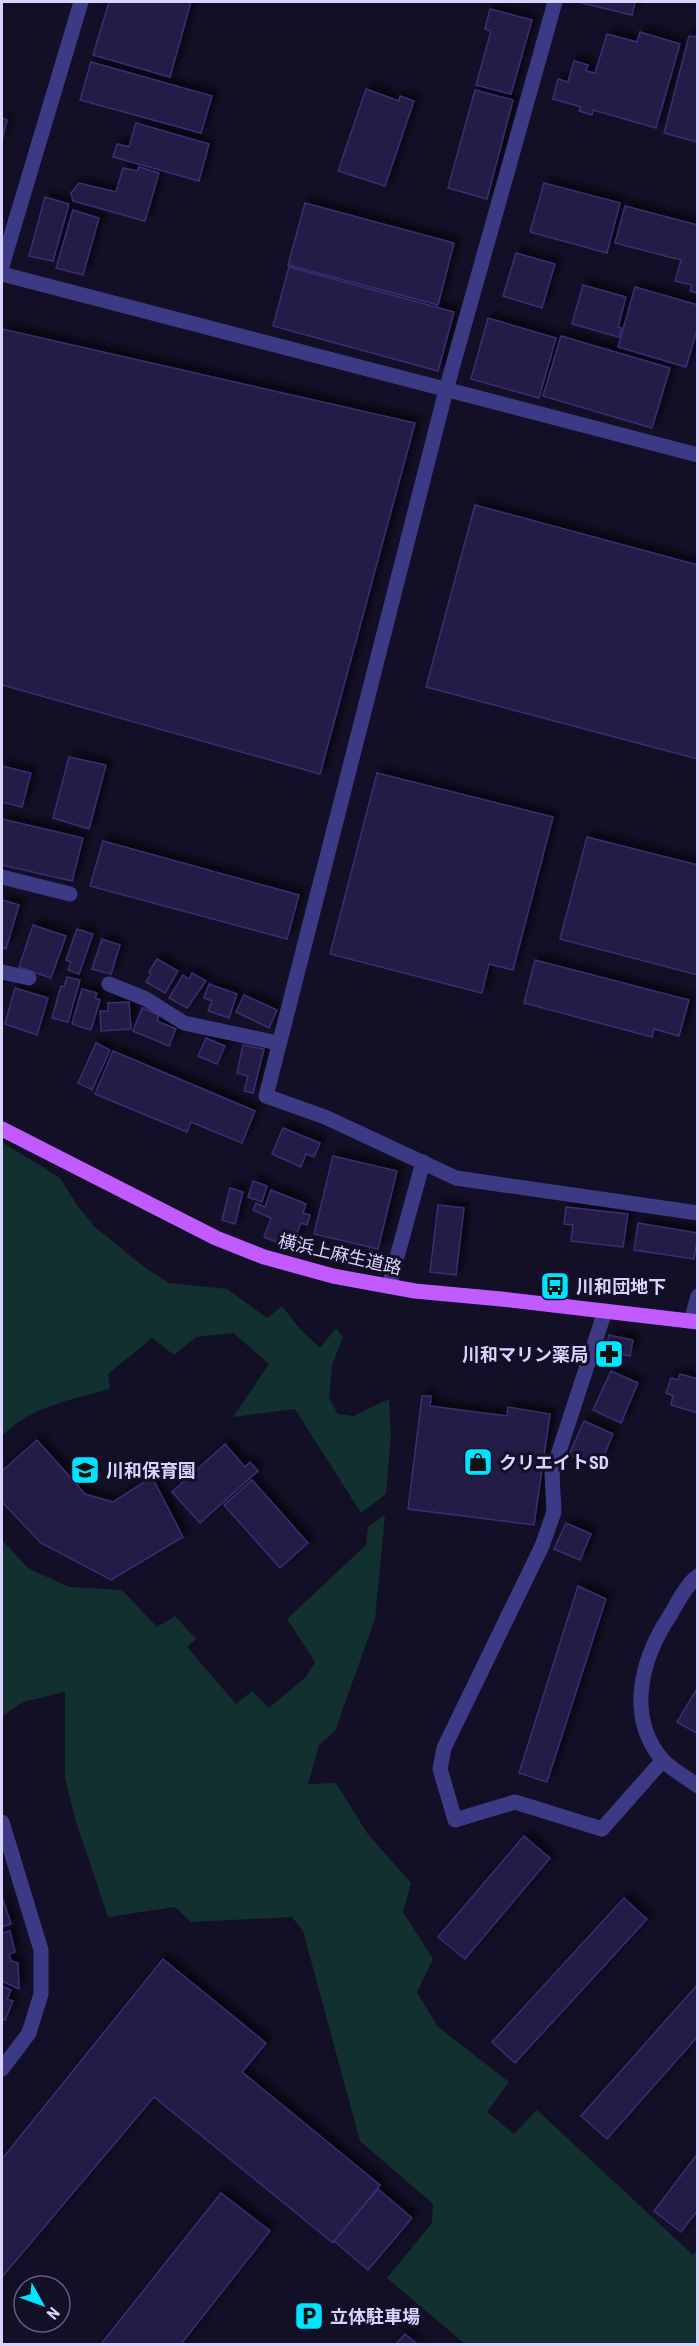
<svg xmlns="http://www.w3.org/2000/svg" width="699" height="2346" viewBox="0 0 699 2346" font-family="'Roboto Condensed','Noto Sans JP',sans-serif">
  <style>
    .green { fill: #12302f }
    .building { fill: #241b47; stroke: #3b2d73; stroke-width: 1.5; filter: url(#shadow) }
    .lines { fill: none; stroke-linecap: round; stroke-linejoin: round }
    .minor { stroke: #3d3a85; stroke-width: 15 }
    .major { stroke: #c25bff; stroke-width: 15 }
    .labels { text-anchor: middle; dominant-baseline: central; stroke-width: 6; stroke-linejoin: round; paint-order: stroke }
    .street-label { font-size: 18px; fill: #d9d4ff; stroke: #130f26 }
    .poi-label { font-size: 18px; font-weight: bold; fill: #d9d4ff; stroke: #130f26; text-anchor: start }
  </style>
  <defs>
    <filter id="shadow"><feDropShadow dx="5.5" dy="-5.5" stdDeviation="3" flood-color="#0009"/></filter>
  </defs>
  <rect width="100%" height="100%" fill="#130f26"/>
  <!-- green -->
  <g class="green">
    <path d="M2 1142 60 1178 79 1208 95 1227 144 1267 169 1283 227 1289 267 1318 282 1306 300 1329 320 1348 336 1328 343 1337 332 1365 329 1398 338 1414 353 1416 389 1399 391 1435 386 1494 361 1513 295 1409 233 1417 269 1364 233 1333 196 1337 174 1355 152 1338 108 1374 110 1389C73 1399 30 1407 2 1436Z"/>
    <polygon points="385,1515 375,1619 335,1731 319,1745 308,1784 336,1783 367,1833 411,1883 403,1912 433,1959 417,1992 437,2026 509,2082 487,2112 514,2134 537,2110 693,2255 697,2251 697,2344 465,2344 387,2278 432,2223 433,2204 360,2141 303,1931 292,1917 191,1922 175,1907 108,1917 76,1822 65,1778 65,1692 23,1702 2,1716 2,1540 29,1569 70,1587 122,1590 157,1627 175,1616 196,1639 187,1647 236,1704 252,1691 269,1708 306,1677 315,1662 287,1619 366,1545 368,1527"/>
  </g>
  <!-- building -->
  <g class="building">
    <polygon points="109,2 191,2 170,77 93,55"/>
    <polygon points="578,2 635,2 632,15"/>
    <polygon points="490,9 532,20 511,94 476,85 491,31 485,29"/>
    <polygon points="640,32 680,44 656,128 593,110 592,115 579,111 581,107 553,99 558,79 568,82 574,61 588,65 586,71 595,73 607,34 637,42"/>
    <polygon points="697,33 698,140 697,142 664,133 689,36 696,37"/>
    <polygon points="91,62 212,96 201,133 80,100"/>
    <polygon points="366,89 399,101 400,96 414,101 385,186 338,171"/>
    <polygon points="475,90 513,100 487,199 448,188"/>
    <polygon points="2,118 7,120 2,141"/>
    <polygon points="136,123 209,144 199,181 113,157 117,144 129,147"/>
    <polygon points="139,167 159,173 145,221 73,201 71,193 79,183 116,192 123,168 137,171"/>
    <polygon points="544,183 620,203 607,253 530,232"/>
    <polygon points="45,197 69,204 53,261 29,256"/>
    <polygon points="305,203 454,243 438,305 288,265"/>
    <polygon points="625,206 698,225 698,293 690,291 692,285 675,281 681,260 615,243"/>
    <polygon points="73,210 99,218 83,275 56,268"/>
    <polygon points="516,253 555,264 542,308 503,296"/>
    <polygon points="289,267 454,312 438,371 273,326"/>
    <polygon points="583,285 626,297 618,327 622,328 619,337 572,324"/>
    <polygon points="635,287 698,305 698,327 686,367 618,347"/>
    <polygon points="488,318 556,338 539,398 471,379"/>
    <polygon points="2,329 415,423 320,774 2,685"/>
    <polygon points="561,336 670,368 652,428 543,396"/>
    <polygon points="475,505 698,565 698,759 426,687"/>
    <polygon points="69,757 106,765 89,829 53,818"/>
    <polygon points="2,766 31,773 22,807 2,802"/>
    <polygon points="377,773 553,817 513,970 489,964 482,993 330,954"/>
    <polygon points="2,819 83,838 72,881 2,865"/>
    <polygon points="587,837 698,865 698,975 560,939"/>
    <polygon points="103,841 299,895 287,939 90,886"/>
    <polygon points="2,900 19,905 6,949 2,947"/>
    <polygon points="33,925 66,936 51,978 19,967"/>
    <polygon points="77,929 93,934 79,974 68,970 71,962 66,960"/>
    <polygon points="102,939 120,945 111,974 92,969"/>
    <polygon points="157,959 178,971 165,993 146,982 151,974 149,972"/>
    <polygon points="535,960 689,1000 679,1036 654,1029 652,1037 524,1003"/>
    <polygon points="192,973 206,981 187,1008 169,998 183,975 189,979"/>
    <polygon points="67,977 80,980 68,1022 52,1018 61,986 64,987"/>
    <polygon points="209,984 237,994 229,1018 208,1011 212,1001 204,998"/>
    <polygon points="15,988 48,998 37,1035 5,1024"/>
    <polygon points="82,989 97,993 95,998 100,1000 91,1030 72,1024"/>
    <polygon points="244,995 277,1010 269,1028 236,1012"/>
    <polygon points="129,1002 131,1029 101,1031 100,1011 108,1011 108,1003"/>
    <polygon points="142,1008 159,1015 157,1021 176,1029 169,1046 133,1031"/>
    <polygon points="206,1038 225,1046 217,1064 198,1056"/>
    <polygon points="96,1043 110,1050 92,1090 78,1083"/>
    <polygon points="243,1045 264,1049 253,1093 244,1091 248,1076 237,1073"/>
    <polygon points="113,1051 255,1111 242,1143 191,1122 187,1132 95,1094"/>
    <polygon points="283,1128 320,1143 314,1157 306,1154 301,1167 272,1154"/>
    <polygon points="333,1156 397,1171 378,1249 314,1234"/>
    <polygon points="253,1181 267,1186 262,1202 248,1197"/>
    <polygon points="230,1188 243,1192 235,1224 222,1220"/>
    <polygon points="271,1190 306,1204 303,1213 310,1215 307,1225 301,1223 291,1248 264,1237 271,1218 253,1210 256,1203 265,1207"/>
    <polygon points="438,1205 464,1208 456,1275 430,1272"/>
    <polygon points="566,1207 628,1214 623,1247 571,1241 573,1225 564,1224"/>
    <polygon points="638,1223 698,1233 694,1259 634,1250"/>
    <polygon points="609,1335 633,1340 630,1356 616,1353 614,1363 603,1361"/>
    <polygon points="611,1371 638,1383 621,1423 593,1410"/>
    <polygon points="680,1374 698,1379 698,1413 671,1405 673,1396 666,1393 671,1378 678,1380"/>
    <polygon points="422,1396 431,1396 430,1406 507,1416 508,1407 550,1414 534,1525 408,1509"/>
    <polygon points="584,1421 613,1434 599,1468 569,1455"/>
    <polygon points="37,1440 85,1494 113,1502 152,1477 183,1537 111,1580 41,1543 2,1502 2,1471"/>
    <polygon points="225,1444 245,1467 250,1462 258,1471 200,1523 172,1492"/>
    <polygon points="252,1480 308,1543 280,1568 224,1505"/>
    <polygon points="566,1523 591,1534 580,1560 554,1549"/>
    <polygon points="578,1586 606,1599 547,1782 519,1773"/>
    <polygon points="698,1687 698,1734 677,1722"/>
    <polygon points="524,1836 550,1858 465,1959 438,1937"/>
    <polygon points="2,1897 11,1924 2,1927"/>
    <polygon points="624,1898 647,1919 515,2063 492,2042"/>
    <polygon points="10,1931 15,1952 9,1954 11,1961 18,1963 19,1989 2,1981 2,1933"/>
    <polygon points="163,1959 266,2043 242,2072 380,2185 333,2243 154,2097 2,2277 2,2159"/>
    <polygon points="698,1984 698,2036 607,2139 581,2116"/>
    <polygon points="2,1986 11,1990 7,1999 13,2001 5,2020 2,2019"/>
    <polygon points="698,2153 698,2210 681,2232 654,2211"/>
    <polygon points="378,2189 412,2218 368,2270 334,2241"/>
    <polygon points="221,2193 270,2231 181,2344 101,2344"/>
    <polygon points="405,2334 417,2344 396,2344"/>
  </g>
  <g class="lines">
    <!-- minor -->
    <g class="minor">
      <polyline points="555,2 446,390 266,1096 325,1117 456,1178 698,1213"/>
      <polyline points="2,266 81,2"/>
      <polyline points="2,274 698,455"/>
      <polyline points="2,877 70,894"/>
      <polyline points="2,972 29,978"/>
      <polyline points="109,984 146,999 184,1023 278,1043"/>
      <polyline points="389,1286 423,1162"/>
      <polyline points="605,1311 552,1473 554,1512 542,1546 444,1748 440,1769 455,1820 515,1802 602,1829 663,1760"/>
      <polyline points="691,1321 698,1296"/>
      <path d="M698 1576C686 1584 677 1604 669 1617 642 1658 626 1715 661 1758 670 1769 686 1777 698 1786"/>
      <polyline points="2,1822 41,1950 41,1994 29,2033 2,2069"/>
    </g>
    <!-- major -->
    <polyline class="major" points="2,1129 216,1238 264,1257 333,1276 415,1291 501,1299 698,1322"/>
  </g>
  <!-- icons -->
  <defs>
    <g id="bus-square" transform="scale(1.5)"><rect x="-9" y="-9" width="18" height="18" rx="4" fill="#00e5ff" stroke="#130f26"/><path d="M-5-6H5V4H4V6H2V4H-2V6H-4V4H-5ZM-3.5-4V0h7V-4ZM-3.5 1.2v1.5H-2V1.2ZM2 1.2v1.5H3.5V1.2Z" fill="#111"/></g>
    <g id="pharmacy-square" transform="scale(1.5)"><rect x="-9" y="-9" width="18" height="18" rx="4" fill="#00e5ff" stroke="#130f26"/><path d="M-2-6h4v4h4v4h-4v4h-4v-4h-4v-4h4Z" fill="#111"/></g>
    <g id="shop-square" transform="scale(1.5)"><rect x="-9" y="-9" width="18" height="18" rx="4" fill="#00e5ff" stroke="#130f26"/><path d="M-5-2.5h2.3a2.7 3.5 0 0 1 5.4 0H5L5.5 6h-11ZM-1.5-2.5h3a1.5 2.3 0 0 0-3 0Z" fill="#111"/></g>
    <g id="school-square" transform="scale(1.5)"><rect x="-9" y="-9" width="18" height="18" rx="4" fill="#00e5ff" stroke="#130f26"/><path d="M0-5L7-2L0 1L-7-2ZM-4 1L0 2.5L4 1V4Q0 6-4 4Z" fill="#111"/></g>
    <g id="parking-square" transform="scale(1.5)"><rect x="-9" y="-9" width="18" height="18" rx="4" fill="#00e5ff" stroke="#130f26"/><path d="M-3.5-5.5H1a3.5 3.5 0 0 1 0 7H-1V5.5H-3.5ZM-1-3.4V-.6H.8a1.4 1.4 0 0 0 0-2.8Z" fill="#111"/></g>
  </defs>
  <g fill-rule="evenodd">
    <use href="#bus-square" x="555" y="1286"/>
    <use href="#pharmacy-square" x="609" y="1354"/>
    <use href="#shop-square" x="478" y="1462"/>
    <use href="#school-square" x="85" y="1470"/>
    <use href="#parking-square" x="309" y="2316"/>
  </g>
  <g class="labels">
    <!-- street labels -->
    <g class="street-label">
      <text transform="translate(340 1254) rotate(13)">横浜上麻生道路</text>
    </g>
    <!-- poi labels -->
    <g class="poi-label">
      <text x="576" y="1286">川和団地下</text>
      <text x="588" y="1354" text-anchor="end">川和マリン薬局</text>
      <text x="499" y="1462">クリエイトSD</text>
      <text x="106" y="1470">川和保育園</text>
      <text x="330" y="2316">立体駐車場</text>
    </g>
  </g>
  <!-- border -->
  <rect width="699" height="2346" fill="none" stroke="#d9d4ff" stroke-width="6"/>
  <!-- north arrow -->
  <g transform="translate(42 2304) rotate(130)"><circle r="28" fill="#130f26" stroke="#625e7d" stroke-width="1.5"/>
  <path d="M0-4.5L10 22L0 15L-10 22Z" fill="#00e5ff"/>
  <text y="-9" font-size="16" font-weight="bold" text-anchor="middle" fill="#d9d4ff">N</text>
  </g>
</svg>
